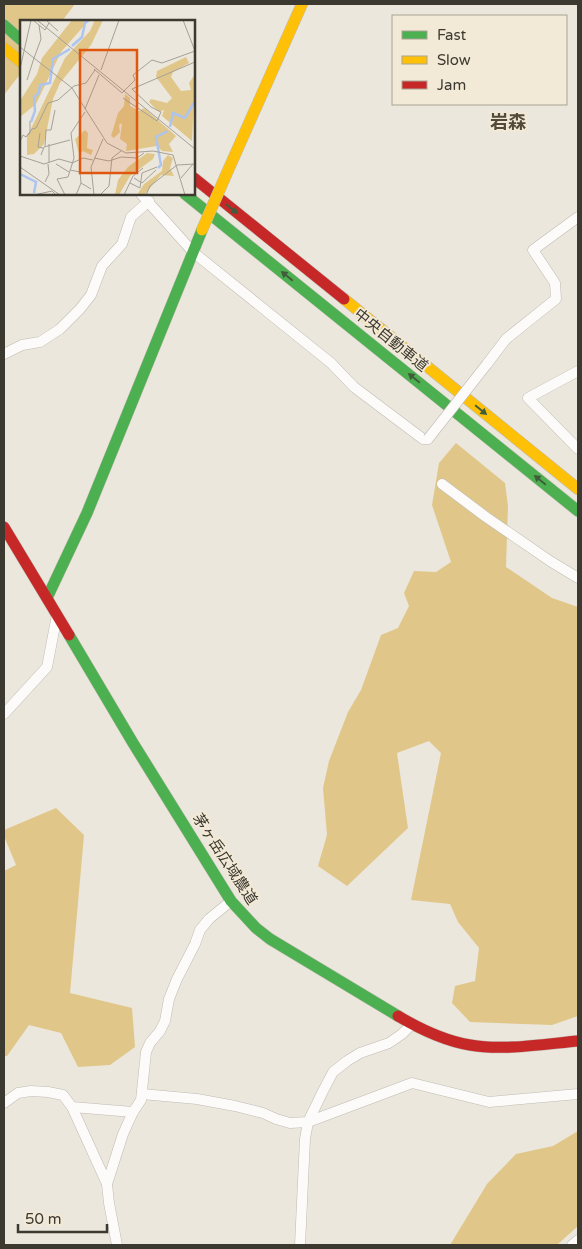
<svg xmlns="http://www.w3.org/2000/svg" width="582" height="1249" viewBox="0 0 582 1249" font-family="'Varela Round','Noto Sans JP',sans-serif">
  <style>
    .forest { fill: #e0c789 }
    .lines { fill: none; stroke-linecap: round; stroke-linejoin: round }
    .street-casing { stroke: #bfbbb2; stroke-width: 11 }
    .fast-casing { stroke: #bfbbb2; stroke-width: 12 }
    .slow-casing { stroke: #bfbbb2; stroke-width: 12 }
    .jam-casing { stroke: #bfbbb2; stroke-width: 12 }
    .street { stroke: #fcfbfa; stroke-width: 10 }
    .fast { stroke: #4caf50; stroke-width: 11 }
    .slow { stroke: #ffc107; stroke-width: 11 }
    .jam { stroke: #c62828; stroke-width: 11 }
    .street-bridge-casing { stroke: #bfbbb2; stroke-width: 11; stroke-linecap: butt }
    .slow-bridge-casing { stroke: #bfbbb2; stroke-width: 12; stroke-linecap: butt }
    .street-bridge { stroke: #fcfbfa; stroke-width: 10 }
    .slow-bridge { stroke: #ffc107; stroke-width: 11 }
    .oneway { fill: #415c3a }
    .labels { text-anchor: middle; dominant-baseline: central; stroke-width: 4; stroke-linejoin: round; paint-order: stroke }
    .street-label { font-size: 15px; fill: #3c3931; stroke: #f2e9d6 }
    .quarter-label { font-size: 18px; font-weight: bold; fill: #524a3a; stroke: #f2e9d6 }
    .inset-river { fill: none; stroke: #acc4ef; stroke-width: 2.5 }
    .inset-road { fill: none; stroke: #a6a198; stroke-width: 1 }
    .view { fill: #df570e; fill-opacity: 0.15; stroke: #df570e; stroke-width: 2.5 }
    .inset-edge { fill: none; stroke: #3c3931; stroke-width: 2.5 }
  </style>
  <rect width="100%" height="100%" fill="#ece7dc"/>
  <!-- forest -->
  <g class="forest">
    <polygon points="4,4 75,4 62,21 21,21 21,73 4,95"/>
    <polygon points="456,443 505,483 508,506 506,567 552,598 578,607 578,1016 552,1025 470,1022 452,1003 455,986 475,981 479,948 458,922 450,904 411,900 441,753 429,741 397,753 408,828 347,886 318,866 327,835 323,788 329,761 348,712 361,690 381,635 398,628 409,606 404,593 414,571 436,572 451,562 432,505 439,463"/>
    <polygon points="56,808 84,835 70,993 132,1008 135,1047 110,1065 78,1067 61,1033 29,1025 7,1056 4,1056 4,871 16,865 4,836 4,830"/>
    <polygon points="578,1131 578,1226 557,1245 450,1245 487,1184 516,1154 553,1146"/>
  </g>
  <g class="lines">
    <!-- street casing -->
    <g class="street-casing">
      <g id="street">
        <polyline points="141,194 193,252 331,363 354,387 423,439 428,439"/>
        <polyline points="4,354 22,345 40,342 60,329 80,309 91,295 102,266 122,244 131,217 149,201"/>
        <polyline points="487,364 506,339 556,299 555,283 533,250 578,217"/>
        <polyline points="578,371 528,398 578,449"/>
        <polyline points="442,484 486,517 550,561 578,578"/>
        <polyline points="4,714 47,667 57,615"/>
        <polyline points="142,1094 197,1099 235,1106 263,1113 276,1119 290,1123 308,1122 412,1083 489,1102 578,1094"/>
        <polyline points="4,1103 18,1093 31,1091 48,1092 63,1095 72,1107 133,1112"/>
        <polyline points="72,1107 107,1184"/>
        <polyline points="117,1245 109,1203 107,1184 123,1134 133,1112 141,1100 146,1052 150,1043 160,1031 165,1021 169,999 177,979 195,944 200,930 209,919 231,901"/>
        <polyline points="300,1245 305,1139 308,1122 323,1091 333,1072 347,1061 360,1053 389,1043 402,1034 412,1024"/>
        <polyline points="572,1245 578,1240"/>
      </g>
    </g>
    <!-- fast casing -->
    <g class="fast-casing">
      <g id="fast">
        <polyline points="4,25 21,40"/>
        <polyline points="185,194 578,511"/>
        <polyline points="47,598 87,513 202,230"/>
        <polyline points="69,635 133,743 231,901 256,928 270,939 398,1016"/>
      </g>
    </g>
    <!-- slow casing -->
    <g class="slow-casing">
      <g id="slow">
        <polyline points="4,48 21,62"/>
        <polyline points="226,175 302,4"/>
        <polyline points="344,299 578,489"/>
      </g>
    </g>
    <!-- jam casing -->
    <g class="jam-casing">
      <g id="jam">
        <polyline points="194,178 344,299"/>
        <polyline points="4,527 69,635"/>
        <path d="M398 1016C420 1029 445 1041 470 1045 503 1051 545 1044 578 1041"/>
      </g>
    </g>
    <!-- street -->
    <use href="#street" class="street"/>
    <!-- fast -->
    <use href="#fast" class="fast"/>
    <!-- slow -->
    <use href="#slow" class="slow"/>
    <!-- jam -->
    <use href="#jam" class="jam"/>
    <!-- street-bridge casing -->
    <g class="street-bridge-casing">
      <polyline id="street-bridge" points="428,439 487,364"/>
    </g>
    <!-- slow-bridge casing -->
    <g class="slow-bridge-casing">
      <polyline id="slow-bridge" points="202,230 226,175"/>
    </g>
    <!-- street-bridge -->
    <use href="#street-bridge" class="street-bridge"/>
    <!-- slow-bridge -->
    <use href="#slow-bridge" class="slow-bridge"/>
  </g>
  <!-- one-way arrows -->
  <defs><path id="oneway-solid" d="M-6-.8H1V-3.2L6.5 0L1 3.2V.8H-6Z" transform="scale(1.25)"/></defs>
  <g class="oneway">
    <use href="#oneway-solid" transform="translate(232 209) rotate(39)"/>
    <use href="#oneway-solid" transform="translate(287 276) rotate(-141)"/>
    <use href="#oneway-solid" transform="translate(414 378) rotate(-141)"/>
    <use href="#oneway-solid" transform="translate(481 410) rotate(39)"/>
    <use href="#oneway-solid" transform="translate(540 480) rotate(-141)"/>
  </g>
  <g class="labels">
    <!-- street labels -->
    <g class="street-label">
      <text transform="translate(391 340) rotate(39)">中央自動車道</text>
      <text transform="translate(225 859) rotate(57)">茅ヶ岳広域農道</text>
    </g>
    <!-- quarter labels -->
    <g class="quarter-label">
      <text x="508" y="122">岩森</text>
    </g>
  </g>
  <!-- overview -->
  <g transform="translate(20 20)">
    <rect width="175" height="175" fill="#ece7dc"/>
    <path d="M52 0H69L41 32 16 84 0 97V81L17 54 22 38ZM75 0H83L71 25 40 63 33 79 24 124 14 134 7 135V117L45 38 70 11ZM166 37 169 43 153 52 151 57 161 71 171 70 169 63 175 54 172 121 142 96 144 90 139 92 129 82 131 79 147 83 152 78 136 57 137 51ZM105 74 110 78V86L119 91 124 88 156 116 149 124 153 132 142 131 137 126 106 131 107 124 100 119 102 103 99 105 100 112 94 118 91 116 98 93 104 86ZM65 110 68 113 67 128 73 130 71 135 63 131 59 134 55 119ZM127 133 135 134 133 139 110 156 99 175H95L98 160 108 147ZM148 135 153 138 150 148 154 156 141 155 124 175H117L124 164 142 151 143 141Z" fill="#e0c789"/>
    <path class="inset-river" d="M52 26 62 17 65 3 69 0M11 102 15 91 14 77 19 73 20 65 30 63 33 39 50 29M150 107 153 93 165 98 175 81M138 148 141 145 136 117 148 111M0 154 16 162 14 173"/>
    <path class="inset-road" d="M13 0 25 10 29 3M17 0 175 129M26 0 38 11M163 0 175 31M0 27 52 68 87 123 106 133 133 131 153 135 165 175M14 38 21 19 19 5M0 49 11 0M74 49 102 73 115 60 113 55 132 40 142 43 175 31M81 50 99 0M7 60 14 38M103 78 137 101 141 92 131 87 112 69 175 42M65 89 79 55M20 113 18 127 23 128M6 117 12 109 16 108 28 83 38 80 54 66 66 63 75 50M0 121 3 115 6 117 10 113V101M25 126 26 110H31L35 90M21 135 24 127 50 120M0 136 24 144 39 139 53 143M74 138 89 141 101 137 117 138 124 133M29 143V124M52 143 63 138 73 140M36 144 49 152M0 147 40 175M50 150 60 152 61 163M114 158 122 163 136 150M161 158 173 144M25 162 29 154 28 144M110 163 120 168 122 153 137 147M14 175 32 171 36 175M45 175 37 159 48 157 54 138 51 113 65 92M56 175 61 163 71 169M74 175 71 147 83 119M80 175 89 166 92 138 101 131M104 175 113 156 123 148M126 175 130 166 157 145 175 144"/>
    <path class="view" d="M60 30H117V153H60Z"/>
    <rect width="175" height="175" class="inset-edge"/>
  </g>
  <!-- border -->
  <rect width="582" height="1249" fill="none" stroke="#3c3931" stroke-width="10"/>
  <!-- legend -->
  <rect x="392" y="15" width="175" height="90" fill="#f2e9d6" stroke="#a9a394"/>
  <rect x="402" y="31" width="25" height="8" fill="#4caf50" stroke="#a9a394"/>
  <text x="437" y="40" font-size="15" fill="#3c3931">Fast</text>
  <rect x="402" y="56" width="25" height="8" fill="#ffc107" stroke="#a9a394"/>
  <text x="437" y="65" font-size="15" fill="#3c3931">Slow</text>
  <rect x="402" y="81" width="25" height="8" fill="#c62828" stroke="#a9a394"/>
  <text x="437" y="90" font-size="15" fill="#3c3931">Jam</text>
  <!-- scale -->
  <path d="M18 1224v8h89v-8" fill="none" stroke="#3c3931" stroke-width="2.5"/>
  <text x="25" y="1224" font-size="15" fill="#3c3931" stroke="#f2e9d6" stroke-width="4" paint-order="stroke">50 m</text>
</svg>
